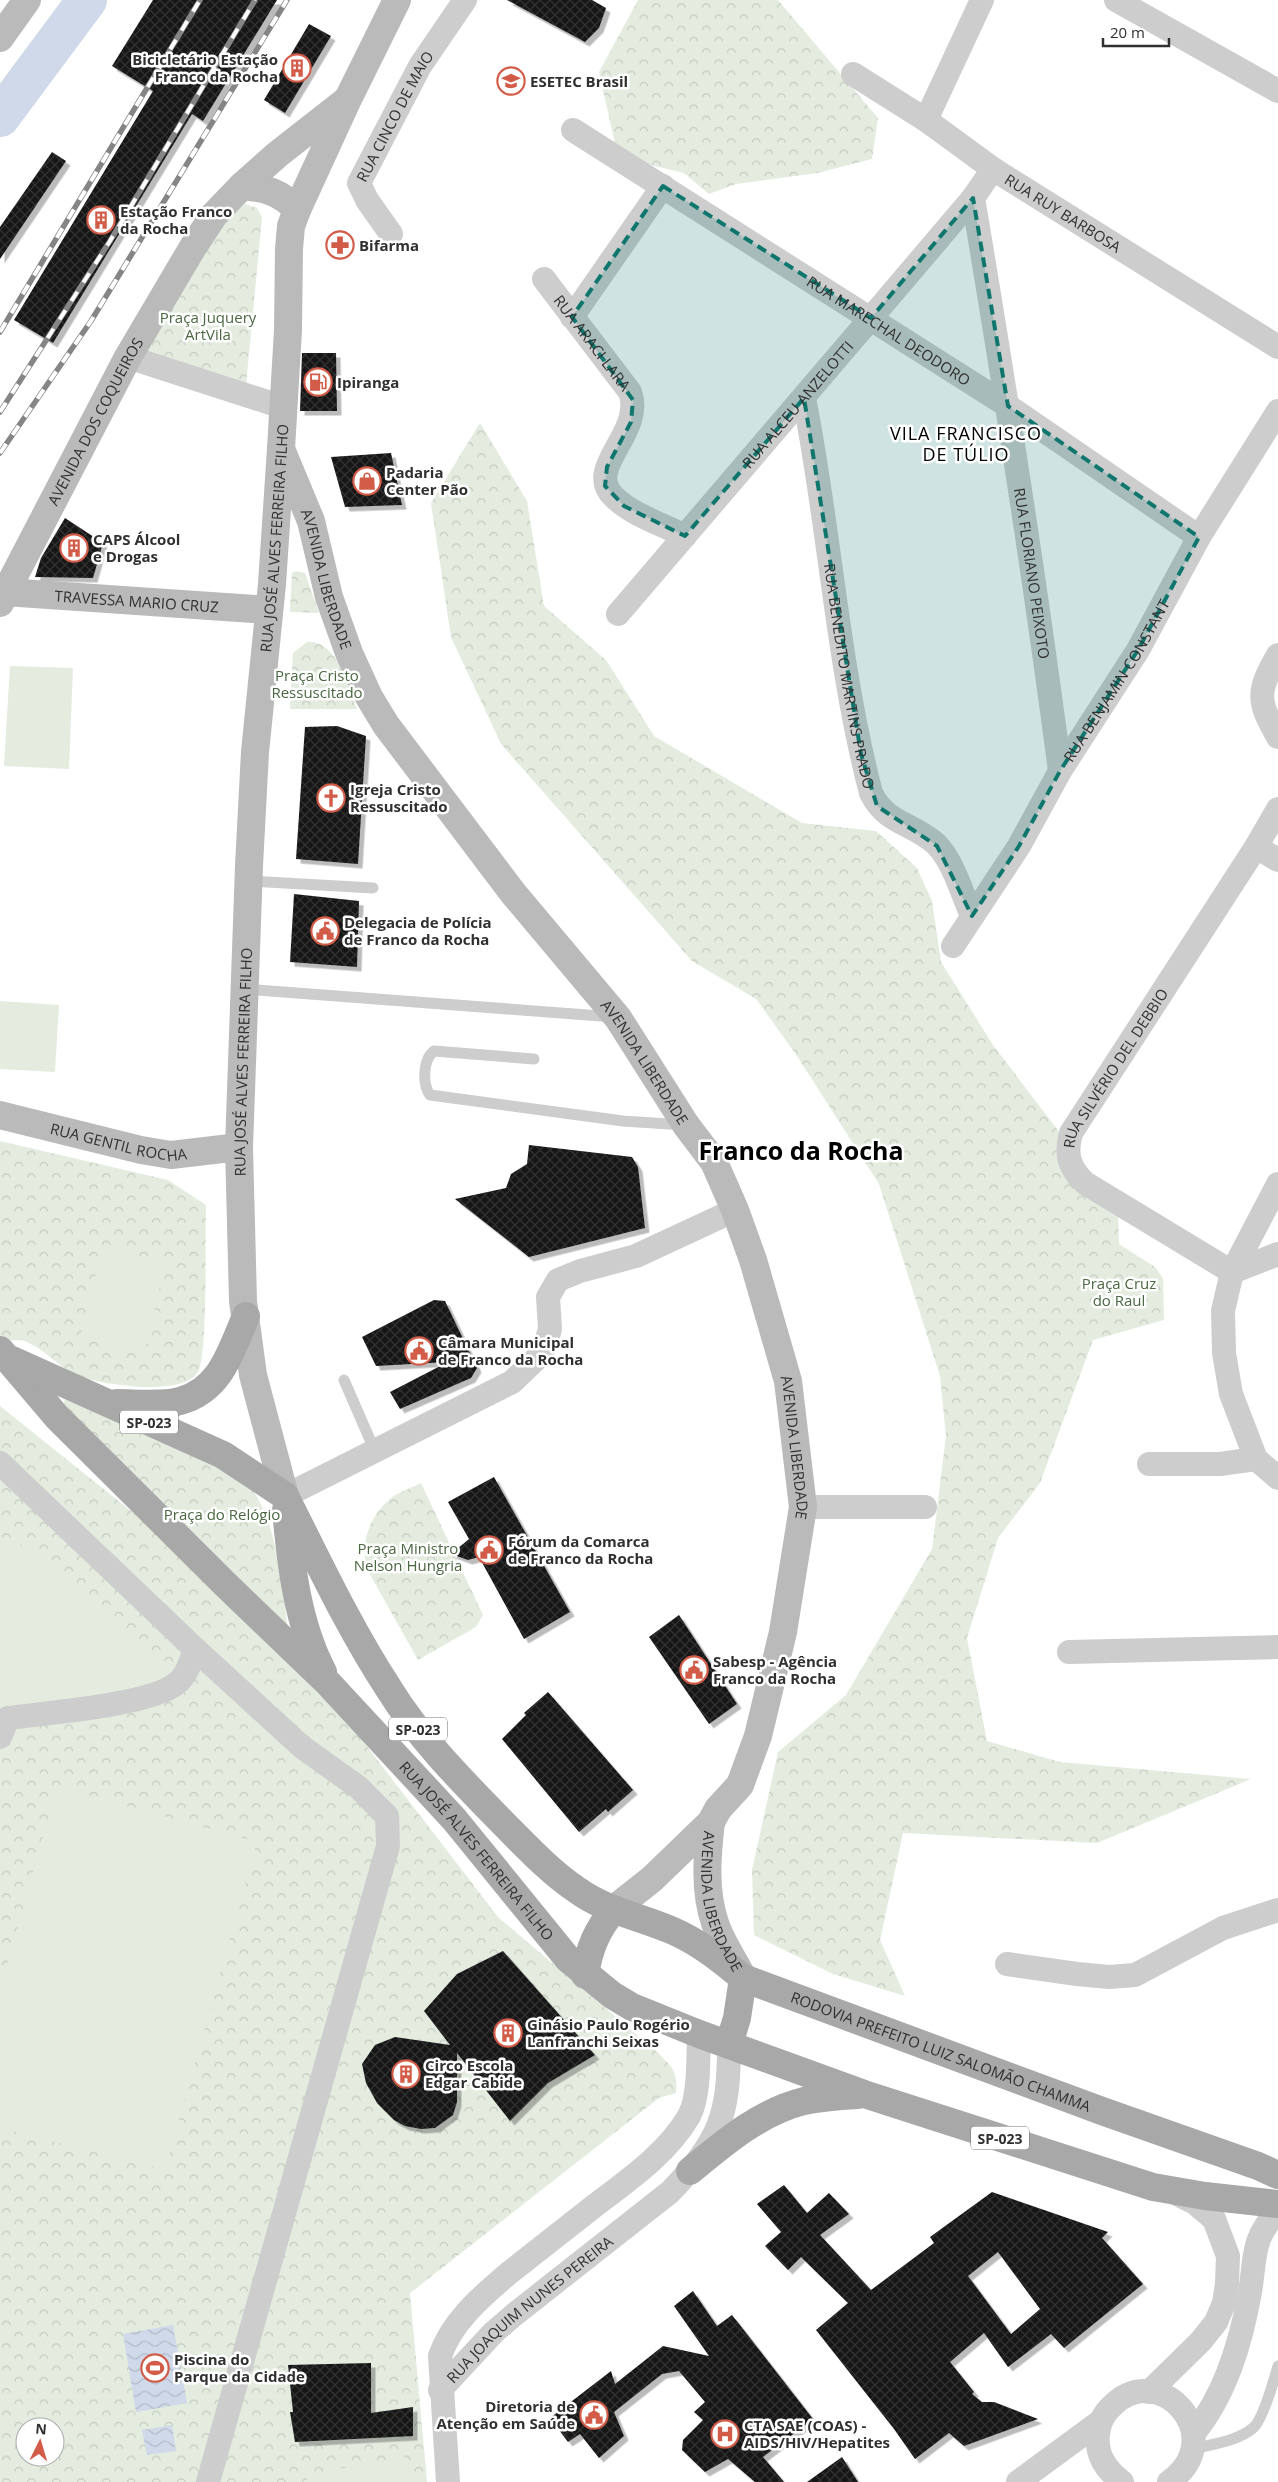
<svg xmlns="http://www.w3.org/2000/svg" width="1278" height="2482" viewBox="0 0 1278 2482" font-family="'Open Sans',sans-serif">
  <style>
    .forest { fill: url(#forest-crowns); fill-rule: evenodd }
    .pitch { fill: #e4ece0 }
    .water { fill: url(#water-waves) }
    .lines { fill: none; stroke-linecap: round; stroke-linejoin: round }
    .river { stroke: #cfd9e9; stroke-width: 40 }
    .building { fill: url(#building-cross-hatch); fill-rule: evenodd; filter: url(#shadow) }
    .lane { stroke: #cdcdcd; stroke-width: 11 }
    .street { stroke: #cdcdcd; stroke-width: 24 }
    .secondary { stroke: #bababa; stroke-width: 28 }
    .primary { stroke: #a8a8a8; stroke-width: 28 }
    .rail-casing { stroke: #858585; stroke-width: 5.5 }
    .rail { stroke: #fff; stroke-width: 4; stroke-dasharray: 11; stroke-linecap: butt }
    .marked { fill: #0f766e; fill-opacity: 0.2; stroke: #0f766e; stroke-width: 4; stroke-dasharray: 10 6; stroke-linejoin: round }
    .labels { text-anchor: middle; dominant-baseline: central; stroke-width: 5; stroke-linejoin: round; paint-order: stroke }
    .shield { fill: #fff; stroke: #6e6e6e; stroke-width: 1 }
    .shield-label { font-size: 14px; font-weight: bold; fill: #303030 }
    .poi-label { font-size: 15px; font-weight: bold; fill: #303030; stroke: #fff; text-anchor: start }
    .street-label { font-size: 15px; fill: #303030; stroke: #fff }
    .park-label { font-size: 15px; fill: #4b6842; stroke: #fff }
    .quarter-label { font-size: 18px; letter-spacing: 1px; fill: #000; stroke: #fff }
    .town-label { font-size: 25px; font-weight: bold; fill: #000; stroke: #fff }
  </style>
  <defs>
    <pattern id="forest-crowns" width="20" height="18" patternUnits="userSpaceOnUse" patternTransform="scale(1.25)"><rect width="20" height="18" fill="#e4ece0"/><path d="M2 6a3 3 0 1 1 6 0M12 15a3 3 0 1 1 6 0" fill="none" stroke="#c4cbc0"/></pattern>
    <pattern id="water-waves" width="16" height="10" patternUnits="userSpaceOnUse" patternTransform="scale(1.25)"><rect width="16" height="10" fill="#cfd9e9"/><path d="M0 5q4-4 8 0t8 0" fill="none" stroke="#b2bbc8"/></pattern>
    <pattern id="building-cross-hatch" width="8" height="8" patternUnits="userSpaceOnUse" patternTransform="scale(1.25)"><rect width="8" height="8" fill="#171717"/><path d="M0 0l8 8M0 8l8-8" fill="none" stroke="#303030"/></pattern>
    <filter id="shadow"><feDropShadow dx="4.5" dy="4.5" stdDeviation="0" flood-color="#0004"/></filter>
  </defs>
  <rect width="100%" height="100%" fill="#fff"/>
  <!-- forest -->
  <g class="forest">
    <polygon points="638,0 778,0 878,118 872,159 817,173 736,184 709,194 684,173 618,157 599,72"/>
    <polygon points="245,204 257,208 262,217 246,385 137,349 230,216"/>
    <polygon points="480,423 527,501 544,606 606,660 654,736 802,823 876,831 917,868 932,901 941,962 993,1045 1118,1209 1119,1244 1155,1267 1163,1278 1164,1320 1093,1340 1040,1483 998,1538 967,1638 987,1741 1060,1762 1251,1779 1097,1843 903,1833 880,1940 905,1996 833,1974 754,1935 752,1870 778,1752 846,1695 932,1549 946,1436 940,1376 879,1184 795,1053 756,999 692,961 501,744 451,637 431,503"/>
    <polygon points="296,571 305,573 319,613 290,612 292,573"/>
    <path d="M307 642C336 639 348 686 357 709H290L293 653Z"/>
    <path d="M0 1141 168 1180 206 1205C205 1232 208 1356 198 1372 183 1397 105 1385 81 1377 61 1370 46 1350 27 1342 19 1339 8 1341 0 1341Z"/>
    <polygon points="65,1399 231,1474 255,1493 268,1519 278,1558 288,1629 63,1407"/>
    <path d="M0 1406 206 1571 316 1680 498 1917 656 2051C671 2066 678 2070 676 2093L659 2098 410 2293 427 2482H0ZM25 2427H55V2457H25Z"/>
    <path d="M421 1483 483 1615 476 1627 418 1660 368 1571C359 1544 369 1517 390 1499 398 1492 411 1488 421 1483Z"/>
  </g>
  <!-- pitch -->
  <g class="pitch">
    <polygon points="10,666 73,668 69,769 4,766"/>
    <polygon points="0,1001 59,1005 55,1072 0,1069"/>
    <polygon points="103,1246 165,1265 144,1355 80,1338"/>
    <polygon points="14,1540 179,1674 160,1682 0,1715 0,1543"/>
    <polygon points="57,1787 257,1842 165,2170 0,2128 0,1991"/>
    <polygon points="404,2456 412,2482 306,2482 309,2475"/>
  </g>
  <!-- water -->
  <g class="water">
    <polygon points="173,2325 187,2403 136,2412 123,2334"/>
    <polygon points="172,2425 176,2451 147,2455 142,2430"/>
  </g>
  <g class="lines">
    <!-- river -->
    <polyline class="river" points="0,117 87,0"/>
  </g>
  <!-- building -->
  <g class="building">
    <polygon points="153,0 277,0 203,121 192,114 53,343 14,320 153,91 112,66"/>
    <polygon points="507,0 592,0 606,8 599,28 585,42"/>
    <polygon points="309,24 331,36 285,113 264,100"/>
    <polygon points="52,152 66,161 0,259 0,227"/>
    <polygon points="302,353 336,353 337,411 300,411"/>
    <polygon points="391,453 402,505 345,507 331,457"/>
    <polygon points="65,518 103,543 93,578 35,577 41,558"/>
    <polygon points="337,726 366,736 358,864 296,859 305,727"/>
    <polygon points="294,894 359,901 357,967 290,962"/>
    <polygon points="529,1145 632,1157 638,1167 645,1228 529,1257 455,1199 506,1188 511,1174 527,1164"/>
    <polygon points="434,1300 445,1301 477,1368 471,1378 400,1409 390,1392 448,1362 376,1366 362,1337"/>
    <polygon points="494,1477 570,1612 524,1639 479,1557 468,1560 451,1554 469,1539 448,1502"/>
    <polygon points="679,1615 737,1704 709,1724 649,1637"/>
    <polygon points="548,1692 633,1790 608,1812 606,1809 579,1832 502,1739 526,1715 524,1713"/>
    <polygon points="503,1951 595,2055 548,2083 510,2121 457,2053 457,2102 453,2115 435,2128 421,2129 405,2126 394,2120 377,2103 366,2083 362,2064 375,2045 395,2037 450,2045 424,2011 457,1974"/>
    <path d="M784 2185 807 2213 829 2193 849 2214 820 2235 871 2290 934 2243 930 2237 992 2192 1108 2232 1102 2238 1143 2284 1064 2348 1051 2334 1008 2367 984 2333 950 2362 974 2392 972 2394 982 2402H994L1038 2419 964 2446 949 2433 915 2459 894 2429 816 2330 848 2303 801 2257 788 2270 765 2246 781 2232 757 2204ZM998 2252 1040 2309 1011 2334 968 2276Z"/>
    <polygon points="693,2291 717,2326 732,2315 813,2419 763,2457 784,2482 755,2482 728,2459 705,2472 682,2450 683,2440 703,2420 694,2412 705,2402 679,2371 662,2374 614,2412 624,2436 599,2458 580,2434 568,2442 550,2418 611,2371 615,2384 663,2346 709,2356 674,2306"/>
    <polygon points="371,2363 371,2413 413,2407 413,2436 295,2442 290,2412 293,2412 288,2365"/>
    <polygon points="842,2457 858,2482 807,2482"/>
  </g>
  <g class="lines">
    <!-- lane -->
    <g class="lane">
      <polyline points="249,881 373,888"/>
      <polyline points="244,989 614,1017"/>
      <path d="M534 1059 434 1051C423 1059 422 1084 430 1095L623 1121 684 1125"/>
      <polyline points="344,1380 374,1449"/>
      <path d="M1194 2449C1212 2444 1238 2441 1253 2428 1263 2420 1274 2380 1278 2366"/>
    </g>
    <!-- street -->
    <g class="street">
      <polyline points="1116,0 1278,91"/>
      <path id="s1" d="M853 74 926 120 993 169 1278 347"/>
      <polyline points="926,120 982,0"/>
      <path id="s2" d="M573 130 1008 406 1199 537"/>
      <path id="s3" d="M973 198C1005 388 1035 579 1060 771"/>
      <path id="s4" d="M391 234 367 200 359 183 420 66 465 0"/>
      <path id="s5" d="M544 279 630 392C645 433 583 468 614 497 632 515 662 524 685 536"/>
      <polyline points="572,317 663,186"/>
      <polyline points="128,357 283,407"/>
      <path id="s6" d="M804 398C830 529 837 663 871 793 886 824 913 823 936 844 954 862 962 894 972 916"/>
      <path id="s7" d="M618 614 871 318 973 198 993 169"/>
      <path d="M1278 655C1257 692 1257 700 1278 737"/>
      <polyline points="1256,847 1278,860"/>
      <path id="s8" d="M953 946 1019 846 1060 771 1138 650 1199 537 1278 411"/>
      <polyline points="1278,1184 1232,1272 1223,1311 1224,1353 1231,1394 1256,1459 1278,1478"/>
      <path id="s9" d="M1232 1272 1085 1183C1069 1168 1065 1154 1071 1133L1256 847 1278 809"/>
      <polyline points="1232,1272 1278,1254"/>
      <polyline points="0,1463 195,1649 302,1747 358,1787 387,1816 388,1846 208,2482"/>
      <polyline points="1149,1464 1220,1464 1256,1459"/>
      <polyline points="285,1496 512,1382 536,1359 545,1346 550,1329 548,1297 558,1280 580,1271 636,1256 735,1210"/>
      <polyline points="803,1507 925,1507"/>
      <polyline points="1069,1652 1278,1647"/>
      <path d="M0 1737 8 1718C45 1713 152 1705 177 1683 187 1675 191 1661 195 1649"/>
      <polyline points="1007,1964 1077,1974 1109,1977 1135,1975 1223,1928 1278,1910"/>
      <path id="s10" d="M440 2390 494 2332 515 2314 670 2192C720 2140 729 2116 729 2044"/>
      <polyline points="1149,2392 1201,2341 1216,2322 1224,2303 1227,2284 1228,2256 1214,2219 1195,2203 1175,2193"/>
      <path d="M1194 2433C1226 2394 1241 2342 1250 2292 1256 2256 1251 2239 1278 2211"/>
      <path d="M448 2482 440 2356C452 2321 481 2297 509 2273 537 2251 565 2229 593 2207 627 2181 667 2154 689 2116 700 2096 698 2056 699 2034"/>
      <polyline points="1018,2482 1101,2421"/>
      <path d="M1122 2482C1105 2469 1096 2455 1098 2434 1099 2422 1104 2413 1113 2405 1159 2359 1232 2437 1169 2482"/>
    </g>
    <!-- secondary -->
    <g class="secondary">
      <polyline points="0,38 27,0"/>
      <path d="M242 186C265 188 281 192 297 210"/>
      <path id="s11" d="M281 449 311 521 329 597 349 653 369 697 386 725 513 893 618 1018 686 1125 714 1162 735 1210 753 1260 788 1381 803 1507 783 1632 758 1736 740 1785 718 1809 711 1822 652 1879 614 1909"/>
      <path id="s12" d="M5 592 269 610"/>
      <path id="s13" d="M0 603 128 357 193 247 214 215 242 186 278 154 347 100"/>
      <path id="s14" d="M0 1115 141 1150 171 1155 239 1147"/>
      <path id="s15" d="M285 1496 253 1375 243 1301 239 1147 249 866 255 752 272 584 281 449 288 330 289 249 291 226 297 210 348 99 397 0"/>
      <path id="s16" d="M711 1822C707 1855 704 1891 715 1923 721 1942 734 1960 743 1978"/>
    </g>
    <!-- primary -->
    <g class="primary">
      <path id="s17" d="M0 1350 57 1417 225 1584 328 1683 454 1819 568 1959 612 1995 632 2007 699 2034 864 2094 1153 2187 1205 2196 1278 2204"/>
      <polyline points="12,1360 223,1455 285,1496"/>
      <path d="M117 1403C135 1403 163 1406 180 1401 221 1390 231 1351 246 1316"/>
      <path id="s18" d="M285 1496C318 1561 349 1628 389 1689 419 1738 462 1781 502 1822 526 1846 549 1871 577 1890 604 1910 641 1917 671 1930 699 1942 720 1959 743 1978L1102 2111 1258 2166 1278 2175"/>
      <path d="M286 1510C291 1565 297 1622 323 1672"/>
      <path d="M585 1975C589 1948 597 1930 614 1909"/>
      <polyline points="729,2044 737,2018 743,1978"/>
      <path d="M690 2171C725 2142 760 2112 804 2101 822 2097 840 2096 858 2095"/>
    </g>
    <!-- rail casing -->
    <g class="rail-casing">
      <g id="rail">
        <polyline points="0,332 200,0"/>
        <polyline points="0,412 110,241 255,0"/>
        <polyline points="0,453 91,321 287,0"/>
      </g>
    </g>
    <!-- rail -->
    <use href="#rail" class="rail"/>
  </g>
  <!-- marked area -->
  <path class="marked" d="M663 186 871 318 973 198 1008 406 1199 537 1138 650 1060 771 1019 846 972 916 937 846 877 806 861 754 804 398 685 536 624 506 605 486 607 467 631 422 633 400 572 317Z"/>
  <!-- icons -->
  <defs>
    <g id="building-ring" transform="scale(1.4375)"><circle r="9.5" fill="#fff" stroke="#d25c48" stroke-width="1.5"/><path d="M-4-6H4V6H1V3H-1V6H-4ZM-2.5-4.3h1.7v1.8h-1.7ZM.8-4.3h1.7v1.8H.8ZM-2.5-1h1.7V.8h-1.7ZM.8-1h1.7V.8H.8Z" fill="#d25c48"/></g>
    <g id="school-ring" transform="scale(1.4375)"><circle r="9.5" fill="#fff" stroke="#d25c48" stroke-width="1.5"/><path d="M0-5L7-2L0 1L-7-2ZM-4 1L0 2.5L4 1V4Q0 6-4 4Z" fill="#d25c48"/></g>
    <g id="pharmacy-ring" transform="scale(1.4375)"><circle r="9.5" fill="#fff" stroke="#d25c48" stroke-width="1.5"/><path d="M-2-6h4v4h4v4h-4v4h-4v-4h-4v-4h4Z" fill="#d25c48"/></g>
    <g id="fuel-ring" transform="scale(1.4375)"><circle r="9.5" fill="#fff" stroke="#d25c48" stroke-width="1.5"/><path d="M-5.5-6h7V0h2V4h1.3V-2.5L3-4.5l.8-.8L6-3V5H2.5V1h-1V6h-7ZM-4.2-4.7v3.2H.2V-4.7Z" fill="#d25c48"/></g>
    <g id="shop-ring" transform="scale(1.4375)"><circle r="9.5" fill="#fff" stroke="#d25c48" stroke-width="1.5"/><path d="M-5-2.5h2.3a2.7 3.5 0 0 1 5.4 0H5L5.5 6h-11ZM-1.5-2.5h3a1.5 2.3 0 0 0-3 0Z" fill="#d25c48"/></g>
    <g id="church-ring" transform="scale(1.4375)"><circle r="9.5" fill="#fff" stroke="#d25c48" stroke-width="1.5"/><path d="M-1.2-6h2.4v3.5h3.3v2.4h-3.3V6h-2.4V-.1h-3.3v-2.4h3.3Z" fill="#d25c48"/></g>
    <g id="civic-ring" transform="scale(1.4375)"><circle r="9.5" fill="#fff" stroke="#d25c48" stroke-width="1.5"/><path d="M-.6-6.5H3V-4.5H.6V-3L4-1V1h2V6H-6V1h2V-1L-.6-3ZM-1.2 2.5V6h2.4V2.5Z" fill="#d25c48"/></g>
    <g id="stadium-ring" transform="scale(1.4375)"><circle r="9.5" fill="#fff" stroke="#d25c48" stroke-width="1.5"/><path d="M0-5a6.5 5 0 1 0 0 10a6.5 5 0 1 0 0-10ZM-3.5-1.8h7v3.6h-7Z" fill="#d25c48"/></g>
    <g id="hospital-ring" transform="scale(1.4375)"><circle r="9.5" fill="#fff" stroke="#d25c48" stroke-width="1.5"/><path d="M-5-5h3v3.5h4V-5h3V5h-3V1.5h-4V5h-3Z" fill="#d25c48"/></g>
  </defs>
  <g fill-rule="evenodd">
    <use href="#building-ring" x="297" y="68"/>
    <use href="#school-ring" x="511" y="81"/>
    <use href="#building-ring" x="101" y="220"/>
    <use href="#pharmacy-ring" x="340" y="245"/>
    <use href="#fuel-ring" x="318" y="382"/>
    <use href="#shop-ring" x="367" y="481"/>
    <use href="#building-ring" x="74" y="548"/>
    <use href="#church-ring" x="331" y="798"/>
    <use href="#civic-ring" x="325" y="931"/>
    <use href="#civic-ring" x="419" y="1351"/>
    <use href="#civic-ring" x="489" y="1550"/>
    <use href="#civic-ring" x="694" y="1670"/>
    <use href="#building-ring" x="508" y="2033"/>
    <use href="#building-ring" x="406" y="2074"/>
    <use href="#stadium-ring" x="155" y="2368"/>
    <use href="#civic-ring" x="594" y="2415"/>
    <use href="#hospital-ring" x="725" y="2434"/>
  </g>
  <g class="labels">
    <!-- shield labels -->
    <g class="shield">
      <rect x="120" y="1410.5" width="58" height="23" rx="4"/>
      <rect x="389" y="1717.5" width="58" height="23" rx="4"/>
      <rect x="971" y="2126.5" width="58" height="23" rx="4"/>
    </g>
    <g class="shield-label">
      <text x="149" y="1422">SP-023</text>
      <text x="418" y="1729">SP-023</text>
      <text x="1000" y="2138">SP-023</text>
    </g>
    <!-- poi labels -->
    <g class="poi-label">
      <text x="278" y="59" text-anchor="end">Bicicletário Estação<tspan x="278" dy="17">Franco da Rocha</tspan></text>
      <text x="530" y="81">ESETEC Brasil</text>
      <text x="120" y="211">Estação Franco<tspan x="120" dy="17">da Rocha</tspan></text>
      <text x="359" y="245">Bifarma</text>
      <text x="337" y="382">Ipiranga</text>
      <text x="386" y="472">Padaria<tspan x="386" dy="17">Center Pão</tspan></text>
      <text x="93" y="539">CAPS Álcool<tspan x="93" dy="17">e Drogas</tspan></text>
      <text x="350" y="789">Igreja Cristo<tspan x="350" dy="17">Ressuscitado</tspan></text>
      <text x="344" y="922">Delegacia de Polícia<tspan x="344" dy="17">de Franco da Rocha</tspan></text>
      <text x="438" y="1342">Câmara Municipal<tspan x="438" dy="17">de Franco da Rocha</tspan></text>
      <text x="508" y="1541">Fórum da Comarca<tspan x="508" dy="17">de Franco da Rocha</tspan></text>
      <text x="713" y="1661">Sabesp - Agência<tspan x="713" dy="17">Franco da Rocha</tspan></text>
      <text x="527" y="2024">Ginásio Paulo Rogério<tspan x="527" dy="17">Lanfranchi Seixas</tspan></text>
      <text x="425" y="2065">Circo Escola<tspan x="425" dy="17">Edgar Cabide</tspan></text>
      <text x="174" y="2359">Piscina do<tspan x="174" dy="17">Parque da Cidade</tspan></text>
      <text x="575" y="2406" text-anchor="end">Diretoria de<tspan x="575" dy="17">Atenção em Saúde</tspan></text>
      <text x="744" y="2425">CTA SAE (COAS) -<tspan x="744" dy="17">AIDS/HIV/Hepatites</tspan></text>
    </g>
    <!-- street labels -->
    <g class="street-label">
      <text stroke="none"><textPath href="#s4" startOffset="136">RUA CINCO DE MAIO</textPath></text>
      <text stroke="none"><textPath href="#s1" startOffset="252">RUA RUY BARBOSA</textPath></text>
      <text stroke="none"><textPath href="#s2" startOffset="374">RUA MARECHAL DEODORO</textPath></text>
      <text stroke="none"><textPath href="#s5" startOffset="80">RUA ARACI LARA</textPath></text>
      <text stroke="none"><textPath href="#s7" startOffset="276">RUA ALCEU ANZELOTTI</textPath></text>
      <text stroke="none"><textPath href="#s13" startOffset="205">AVENIDA DOS COQUEIROS</textPath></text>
      <text stroke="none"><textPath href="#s15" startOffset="964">RUA JOSÉ ALVES FERREIRA FILHO</textPath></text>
      <text stroke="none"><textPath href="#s3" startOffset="380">RUA FLORIANO PEIXOTO</textPath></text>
      <text stroke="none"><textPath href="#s11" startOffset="138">AVENIDA LIBERDADE</textPath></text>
      <text stroke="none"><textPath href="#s12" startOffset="132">TRAVESSA MARIO CRUZ</textPath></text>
      <text stroke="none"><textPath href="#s6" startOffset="282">RUA BENEDITO MARTINS PRADO</textPath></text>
      <text stroke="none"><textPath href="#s8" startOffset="312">RUA BENJAMIN CONSTANT</textPath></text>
      <text stroke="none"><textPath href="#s15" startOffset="439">RUA JOSÉ ALVES FERREIRA FILHO</textPath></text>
      <text stroke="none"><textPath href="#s11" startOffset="722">AVENIDA LIBERDADE</textPath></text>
      <text stroke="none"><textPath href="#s9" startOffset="305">RUA SILVÉRIO DEL DEBBIO</textPath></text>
      <text stroke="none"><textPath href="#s14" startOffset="122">RUA GENTIL ROCHA</textPath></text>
      <text stroke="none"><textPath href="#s11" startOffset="1142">AVENIDA LIBERDADE</textPath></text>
      <text stroke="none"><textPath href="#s17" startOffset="692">RUA JOSÉ ALVES FERREIRA FILHO</textPath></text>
      <text stroke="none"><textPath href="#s16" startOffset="82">AVENIDA LIBERDADE</textPath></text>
      <text stroke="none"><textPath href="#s18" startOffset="896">RODOVIA PREFEITO LUIZ SALOMÃO CHAMMA</textPath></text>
      <text stroke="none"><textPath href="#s10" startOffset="121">RUA JOAQUIM NUNES PEREIRA</textPath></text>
    </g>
    <!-- park labels -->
    <g class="park-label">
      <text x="208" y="317">Praça Juquery<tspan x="208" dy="17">ArtVila</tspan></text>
      <text x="317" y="675">Praça Cristo<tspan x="317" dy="17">Ressuscitado</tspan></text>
      <text x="1119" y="1283">Praça Cruz<tspan x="1119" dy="17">do Raul</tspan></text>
      <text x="222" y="1514">Praça do Relógio</text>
      <text x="408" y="1548">Praça Ministro<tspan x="408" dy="17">Nelson Hungria</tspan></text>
    </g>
    <!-- quarter labels -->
    <g class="quarter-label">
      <text x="966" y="433">VILA FRANCISCO<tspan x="966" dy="21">DE TÚLIO</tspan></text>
    </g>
    <!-- town labels -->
    <g class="town-label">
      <text x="801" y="1150">Franco da Rocha</text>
    </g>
  </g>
  <!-- north arrow -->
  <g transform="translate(40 2442) rotate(5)"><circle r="24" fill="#ffffff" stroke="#acacac"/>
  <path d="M0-4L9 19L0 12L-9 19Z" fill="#d25c48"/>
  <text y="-8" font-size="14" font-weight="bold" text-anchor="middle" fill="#303030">N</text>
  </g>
  <!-- scale -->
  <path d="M1103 38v8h66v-8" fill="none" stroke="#303030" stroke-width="2.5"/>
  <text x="1110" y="38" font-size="15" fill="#303030" stroke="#ffffff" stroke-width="4" paint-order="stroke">20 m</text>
</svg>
